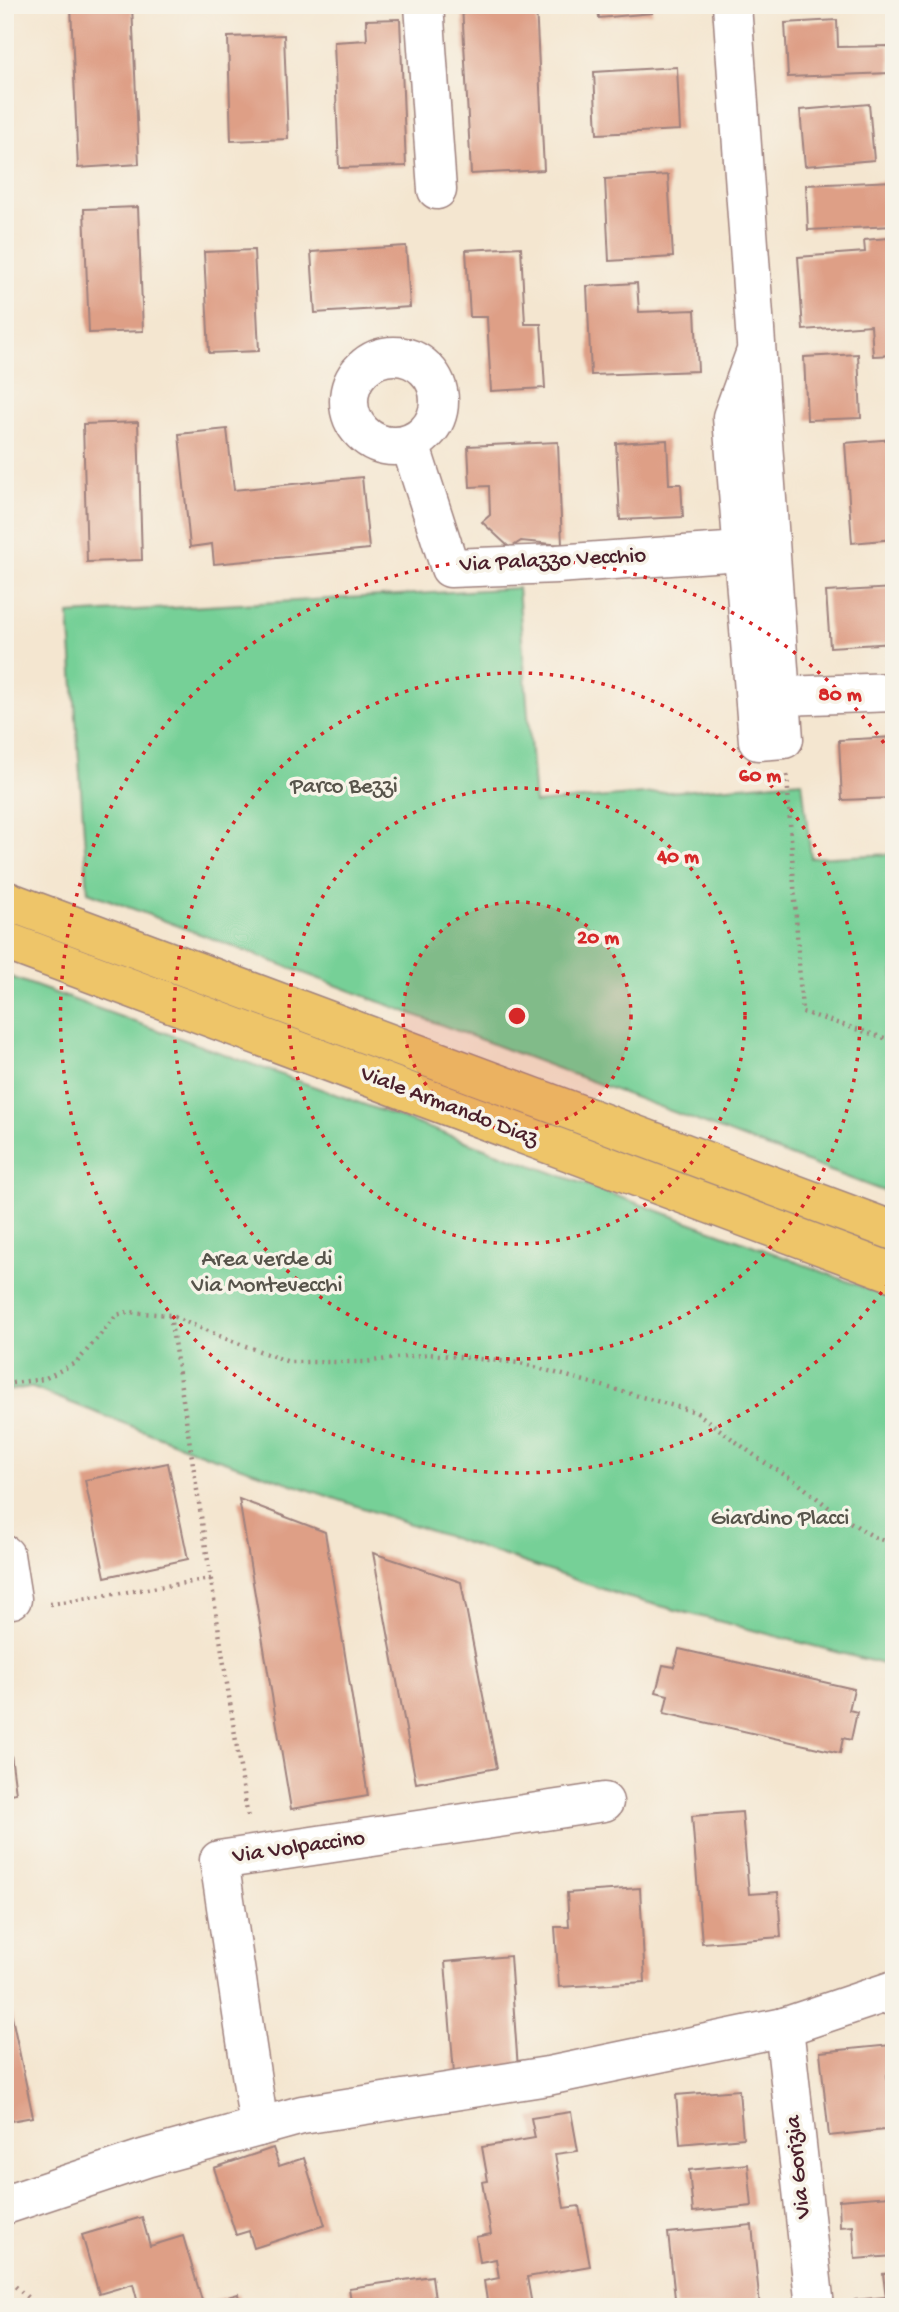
<svg xmlns="http://www.w3.org/2000/svg" width="899" height="2312" viewBox="0 0 899 2312" font-family="'Gochi Hand',sans-serif">
  <style>
    .green { fill: #76d097; stroke: #607861; stroke-width: 2 }
    .building { fill: #de9f86 }
    .lines { fill: none; stroke-linecap: round; stroke-linejoin: round }
    .minor-casing { stroke: #9f827e; stroke-width: 41 }
    .major-casing { stroke: #9f827e; stroke-width: 41 }
    .path { stroke: #9f827e; stroke-width: 4.5; stroke-dasharray: 2 5; stroke-linecap: butt }
    .minor { stroke: #fff; stroke-width: 38 }
    .major { stroke: #eec569; stroke-width: 38 }
    .ring { fill: none; stroke: #d62828; stroke-width: 3.5; stroke-dasharray: 3.5 7 }
    .labels { text-anchor: middle; dominant-baseline: central; stroke-width: 7; stroke-linejoin: round; paint-order: stroke }
    .street-label { font-size: 23px; fill: #4a1f2b; stroke: #f7f3e8 }
    .park-label { font-size: 23px; fill: #57544b; stroke: #f7f3e8 }
    .centre { fill: #d62828; stroke: #f7f3e8; stroke-width: 3.5 }
    .ring-label { font-size: 21px; text-anchor: middle; font-weight: bold; fill: #d62828; stroke: #f7f3e8; stroke-width: 7; stroke-linejoin: round; paint-order: stroke }
  </style>
  <rect width="100%" height="100%" fill="#f7f3e8"/>
  <filter id="ink" filterUnits="userSpaceOnUse"><feTurbulence type="fractalNoise" baseFrequency=".0143" numOctaves="2"/><feDisplacementMap in="SourceGraphic" scale="14" xChannelSelector="R" yChannelSelector="G"/><feConvolveMatrix kernelMatrix="1 2 1 2 8 2 1 2 1" color-interpolation-filters="sRGB"/></filter>
  <filter id="wash" filterUnits="userSpaceOnUse"><feTurbulence type="fractalNoise" baseFrequency=".00686" numOctaves="4" result="noise"/><feDisplacementMap in="SourceGraphic" scale="28" xChannelSelector="R" yChannelSelector="G"/><feGaussianBlur stdDeviation="1.57" result="paint"/><feColorMatrix in="noise" values="0 0 0 0 0 0 0 0 0 0 0 0 0 0 0 0 0 1.4 0 .05"/><feComposite in="paint" operator="in"/></filter>
  <g filter="url(#wash)">
    <rect width="100%" height="100%" fill="#f4e6d0"/>
    <!-- green -->
    <g class="green">
      <polygon points="518,588 535,803 802,781 811,858 894,854 894,1195 88,892 69,614"/>
      <polygon points="5,975 739,1240 894,1299 894,1667 626,1597 209,1456 30,1387 5,1391"/>
    </g>
    <g id="blocks">
      <!-- building -->
      <g class="building">
        <polygon points="132,5 139,164 78,168 71,6"/>
        <polygon points="462,5 536,5 544,170 471,174"/>
        <polygon points="598,5 651,5 652,13 599,18"/>
        <polygon points="400,19 406,166 339,168 334,42 367,40 366,20"/>
        <polygon points="837,20 838,47 889,46 890,73 788,77 785,23"/>
        <polygon points="284,35 288,139 231,141 228,37"/>
        <polygon points="677,67 680,130 597,134 594,72"/>
        <polygon points="869,104 874,160 805,166 800,110"/>
        <polygon points="668,175 673,257 609,261 605,179"/>
        <polygon points="894,181 894,226 808,230 806,185"/>
        <polygon points="138,207 143,331 89,333 84,209"/>
        <polygon points="889,238 894,304 894,355 873,356 871,325 803,330 798,257 865,252 864,240"/>
        <polygon points="406,246 410,307 315,313 311,252"/>
        <polygon points="521,247 525,324 541,324 545,388 491,391 487,317 470,317 466,250"/>
        <polygon points="254,250 259,351 209,353 204,252"/>
        <polygon points="637,283 639,312 695,310 698,371 591,375 587,286"/>
        <polygon points="858,354 861,418 807,420 804,357"/>
        <polygon points="138,422 142,560 87,562 83,424"/>
        <polygon points="227,429 234,490 362,477 369,549 214,564 212,544 190,547 179,434"/>
        <polygon points="894,439 894,539 852,543 845,443"/>
        <polygon points="667,440 669,484 681,484 683,517 620,520 616,443"/>
        <polygon points="558,442 562,545 521,541 510,548 482,522 490,515 489,486 470,487 468,446"/>
        <polygon points="894,588 894,643 830,647 826,592"/>
        <polygon points="894,737 894,798 842,800 839,740"/>
        <polygon points="168,1463 188,1559 105,1577 85,1480"/>
        <polygon points="239,1499 325,1532 368,1796 291,1809"/>
        <polygon points="373,1553 461,1582 497,1768 416,1783"/>
        <polygon points="679,1649 854,1689 849,1710 857,1712 851,1740 843,1738 840,1753 664,1713 668,1695 656,1692 663,1665 674,1667"/>
        <polygon points="10,1747 16,1793 5,1795 5,1748"/>
        <polygon points="742,1812 749,1894 778,1892 781,1937 702,1943 692,1816"/>
        <polygon points="640,1888 645,1982 559,1987 555,1927 569,1927 567,1893"/>
        <polygon points="510,1956 518,2069 454,2074 445,1962"/>
        <polygon points="5,1984 33,2117 5,2122"/>
        <polygon points="891,2045 894,2074 887,2075 893,2129 829,2136 820,2052"/>
        <polygon points="739,2090 743,2138 680,2144 676,2095"/>
        <polygon points="571,2112 578,2151 555,2154 564,2208 579,2206 590,2266 527,2277 532,2305 488,2307 484,2281 499,2278 496,2259 480,2262 476,2237 491,2234 482,2182 488,2181 482,2147 535,2138 531,2118"/>
        <polygon points="273,2148 279,2166 304,2158 325,2225 254,2248 249,2231 236,2235 214,2168"/>
        <polygon points="748,2164 752,2206 693,2212 689,2170"/>
        <polygon points="890,2196 894,2256 855,2259 853,2226 840,2227 839,2200"/>
        <polygon points="142,2217 150,2246 183,2236 203,2304 238,2294 241,2307 139,2307 133,2284 99,2294 82,2235"/>
        <polygon points="752,2225 760,2307 676,2307 668,2233"/>
        <polygon points="894,2273 894,2307 856,2307 855,2300 886,2297 883,2274"/>
        <polygon points="432,2276 436,2307 352,2307 349,2288"/>
      </g>
    </g>
  </g>
  <g filter="url(#ink)">
    <use href="#blocks" fill-opacity="0" stroke="#9f827e" stroke-width="2"/>
    <g class="lines">
      <!-- minor casing -->
      <g class="minor-casing">
        <g id="minor">
          <polyline points="424,5 437,190"/>
          <polyline points="732,5 784,739 758,741 732,417 756,351"/>
          <circle cx="394" cy="401" r="45"/>
          <polyline points="410,444 450,568 557,564 769,549"/>
          <polyline points="757,697 894,692"/>
          <polyline points="5,1555 12,1599 5,1600"/>
          <polyline points="784,2027 815,2307"/>
          <polyline points="259,2127 219,1860 604,1802"/>
          <polyline points="5,2205 146,2158 302,2115 548,2076 784,2027 894,1990"/>
        </g>
      </g>
      <!-- major casing -->
      <g class="major-casing">
        <g id="major">
          <polyline points="5,900 894,1231"/>
          <polyline points="5,941 894,1273"/>
        </g>
      </g>
      <!-- path -->
      <g class="path">
        <polyline points="787,775 802,1012 894,1041"/>
        <polyline points="170,1316 248,1819"/>
        <polyline points="5,1384 44,1379 77,1362 117,1315 128,1312 170,1315 224,1338 289,1362 364,1362 429,1354 520,1363 696,1412 762,1461 798,1483 837,1514 874,1537 894,1544"/>
        <polyline points="50,1604 211,1579"/>
        <polyline points="5,2277 38,2307"/>
      </g>
      <!-- minor -->
      <use href="#minor" class="minor"/>
      <!-- major -->
      <use href="#major" class="major"/>
    </g>
  </g>
  <!-- distance rings -->
  <circle cx="517" cy="1016" r="114" fill="#d62828" fill-opacity=".12"/>
  <g class="ring">
    <circle cx="517" cy="1016" r="114"/>
    <circle cx="517" cy="1016" r="228"/>
    <circle cx="517" cy="1016" r="343"/>
    <path d="M894 1275A457 457 0 1 1 894 757"/>
  </g>
  <g class="labels">
    <!-- street labels -->
    <g class="street-label">
      <text transform="translate(553 561) rotate(-3)">Via Palazzo Vecchio</text>
      <text transform="translate(449 1107) rotate(21)">Viale Armando Diaz</text>
      <text transform="translate(299 1848) rotate(-8)">Via Volpaccino</text>
      <text transform="translate(799 2167) rotate(-96)">Via Gorizia</text>
    </g>
    <!-- park labels -->
    <g class="park-label">
      <text x="344" y="787">Parco Bezzi</text>
      <text x="267" y="1260">Area verde di<tspan x="267" dy="26">Via Montevecchi</tspan></text>
      <text x="780" y="1519">Giardino Placci</text>
    </g>
  </g>
  <circle cx="517" cy="1016" r="10" class="centre"/>
  <g class="ring-label">
    <text x="840" y="700">80 m</text>
    <text x="760" y="781">60 m</text>
    <text x="678" y="862">40 m</text>
    <text x="598" y="943">20 m</text>
  </g>
  <!-- margin -->
  <rect width="899" height="2312" fill="none" stroke="#f7f3e8" stroke-width="28"/>
</svg>
